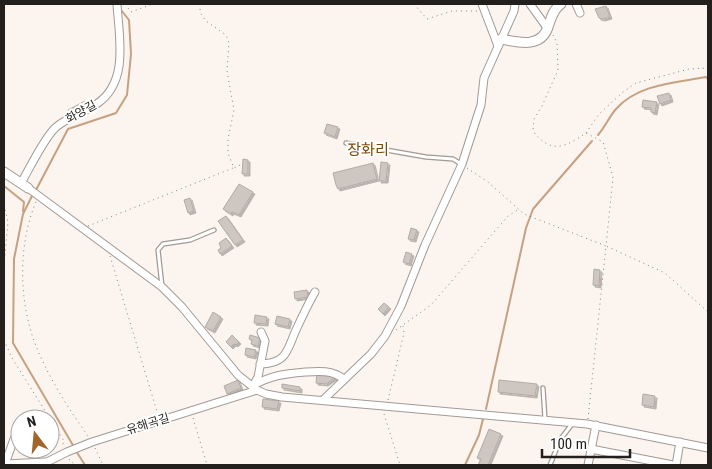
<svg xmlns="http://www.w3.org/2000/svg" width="712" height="469" viewBox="0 0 712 469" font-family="'Roboto Condensed','Noto Sans KR',sans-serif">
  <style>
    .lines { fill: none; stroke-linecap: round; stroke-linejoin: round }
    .stream { stroke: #c6a181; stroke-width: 2 }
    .building { fill: #cec7c1; stroke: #b2aba5; filter: url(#shadow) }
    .service-casing { stroke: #a19a95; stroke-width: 5.5 }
    .minor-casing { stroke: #a19a95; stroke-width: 9 }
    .tertiary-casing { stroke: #a19a95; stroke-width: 11 }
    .path { stroke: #86807c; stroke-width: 1; stroke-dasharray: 1 4; stroke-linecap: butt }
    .service { stroke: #fff; stroke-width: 3 }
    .minor { stroke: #fff; stroke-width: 7 }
    .tertiary { stroke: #fff; stroke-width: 9 }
    .labels { text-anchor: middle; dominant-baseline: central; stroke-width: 4; stroke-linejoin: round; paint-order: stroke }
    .street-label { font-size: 12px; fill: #221f1d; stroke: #fff }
    .quarter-label { font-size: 15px; fill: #7d480a; stroke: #fff }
  </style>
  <defs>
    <filter id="shadow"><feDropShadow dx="2" dy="2" stdDeviation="0" flood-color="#0004"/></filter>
  </defs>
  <rect width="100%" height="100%" fill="#fcf4ee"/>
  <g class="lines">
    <!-- stream -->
    <g class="stream">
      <path d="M598 135C605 127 609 117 616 109 638 84 675 83 706 77L708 79"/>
      <polyline points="4,186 24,202 23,211"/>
      <polyline points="36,190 68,129 116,113 127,95 131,54 129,20 121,10"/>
      <polyline points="33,194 23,214 14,259 13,343 74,447"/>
      <polyline points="486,409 526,228 533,209 592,141"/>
      <polyline points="76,451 85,465"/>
      <polyline points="465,465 479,435 483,419"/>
    </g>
  </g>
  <!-- building -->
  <g class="building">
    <polygon points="606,6 610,17 603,19 599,18 595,9"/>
    <polygon points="669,93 671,100 660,104 657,96"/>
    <polygon points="643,100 657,102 655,113 651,112 651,108 642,107"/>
    <polygon points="85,101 87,104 70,114 68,110"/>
    <polygon points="327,124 338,127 335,137 324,133"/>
    <polygon points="243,159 248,160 248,174 242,174"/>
    <polygon points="381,162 388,163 386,181 379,181"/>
    <polygon points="373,163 377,179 338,189 336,185 333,173"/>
    <polygon points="239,184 253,192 239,215 232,212 231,214 223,209"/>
    <polygon points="190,198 194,211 188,213 184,200"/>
    <polygon points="226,216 243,240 235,245 218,221"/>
    <polygon points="411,228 417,230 414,240 408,239"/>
    <polygon points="226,238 232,246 220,254 218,250 221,248 219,243"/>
    <polygon points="406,252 412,254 409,264 403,262"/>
    <polygon points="594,269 600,270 599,286 593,285"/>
    <polygon points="307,290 308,297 295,299 294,292"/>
    <polygon points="384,303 389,307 383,314 378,309"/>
    <polygon points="213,312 221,317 213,331 205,327"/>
    <polygon points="255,315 267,317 266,324 254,323"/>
    <polygon points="277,316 290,319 288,327 275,324"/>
    <polygon points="232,335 239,342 236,345 234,344 231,347 226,342"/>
    <polygon points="250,335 260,338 258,346 251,344 252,340 249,339"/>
    <polygon points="246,348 256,350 254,357 245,355"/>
    <polygon points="317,372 334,376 335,378 326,384 316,383"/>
    <polygon points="238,380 241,388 227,394 224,386"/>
    <polygon points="499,380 537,384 535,396 498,392"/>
    <polygon points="282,384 300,387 300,391 282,388"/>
    <polygon points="643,394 655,396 654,407 642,405"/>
    <polygon points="263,399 279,401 277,409 262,407"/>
    <polygon points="489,429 501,434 488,465 478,465 481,459 477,458"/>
  </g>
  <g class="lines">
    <!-- service casing -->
    <g class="service-casing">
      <g id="service">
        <polyline points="346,143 426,157 453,159 461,164"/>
        <polyline points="162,286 158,250 163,244 190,240 214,230"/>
        <polyline points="543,388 545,419"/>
        <polyline points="550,465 560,440 572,424"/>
      </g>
    </g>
    <!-- minor casing -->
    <g class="minor-casing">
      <g id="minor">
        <polyline points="482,4 498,46"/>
        <polyline points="530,4 548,29"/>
        <polyline points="576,4 580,13"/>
        <path d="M21 183C30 168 43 140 55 128 67 117 84 113 98 103 129 81 119 37 117 4"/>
        <polyline points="28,188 162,287 182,307 238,375 248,383 257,390 266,394 282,397 587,424 708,448"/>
        <path d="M260 364C287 364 287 350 296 330 302 317 308 304 315 292"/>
        <polyline points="254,384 258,377 265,341 261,332"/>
        <path d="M252 386C272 375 284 374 306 372 319 371 332 370 344 379"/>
        <polyline points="323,400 371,354 385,336 401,306 425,245 462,164 481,105 484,78 514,11 515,4"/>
        <polyline points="591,449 673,465"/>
        <polyline points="5,464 14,439"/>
        <polyline points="4,465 5,464 45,462"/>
        <polyline points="41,465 67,452 92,442 257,390"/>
        <polyline points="588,465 596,425"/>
        <polyline points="676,465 680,442"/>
      </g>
    </g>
    <!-- tertiary casing -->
    <g class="tertiary-casing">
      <g id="tertiary">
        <path d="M501 39C517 42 541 49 548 27 551 19 553 9 561 4"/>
        <polyline points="4,172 28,188"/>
      </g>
    </g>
    <!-- path -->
    <g class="path">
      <polyline points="125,4 131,12 153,4"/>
      <polyline points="199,4 201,14 206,21 226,35 229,43 227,71 234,110 228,139 228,153 234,168 240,165"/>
      <polyline points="414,4 427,19 452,11 478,11"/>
      <polyline points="586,133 599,114 623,92 636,83 689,69 708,68"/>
      <path d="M467 168 488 182 524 214 606 246 613 177 603 142 586 133C564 148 551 154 533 131L534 119 542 106 558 70 557 43 553 35"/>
      <polyline points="4,188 6,184"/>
      <path d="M36 202C21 237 19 282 28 320 36 358 65 404 88 436"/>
      <polyline points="4,205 8,222 4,266"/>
      <polyline points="88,226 233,168"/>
      <polyline points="110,256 158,415"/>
      <polyline points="396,330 431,305 508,216 519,209"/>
      <polyline points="4,340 12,358 64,441 62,447"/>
      <polyline points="388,400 404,333 403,326"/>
      <polyline points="384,414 400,465"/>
      <polyline points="193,418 207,465"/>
      <polyline points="588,419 606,246 665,273 708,312"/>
      <polyline points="95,448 103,465"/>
      <polyline points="69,459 75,465"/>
    </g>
    <!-- service -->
    <use href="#service" class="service"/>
    <!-- minor -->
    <use href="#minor" class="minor"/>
    <!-- tertiary -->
    <use href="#tertiary" class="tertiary"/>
  </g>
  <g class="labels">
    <!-- street labels -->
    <g class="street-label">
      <text transform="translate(81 112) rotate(-29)">화양길</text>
      <text transform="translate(148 424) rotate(-17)">유해곡길</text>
    </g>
    <!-- quarter labels -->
    <g class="quarter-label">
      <text x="368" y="150">장화리</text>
    </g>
  </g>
  <!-- border -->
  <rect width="712" height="469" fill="none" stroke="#221f1d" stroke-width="10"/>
  <!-- north arrow -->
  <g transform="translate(35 434) rotate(344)"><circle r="24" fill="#ffffff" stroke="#a7a5a5"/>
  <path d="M0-4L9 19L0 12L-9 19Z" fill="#a26529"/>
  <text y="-8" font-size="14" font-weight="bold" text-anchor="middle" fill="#221f1d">N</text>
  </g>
  <!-- scale -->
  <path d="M542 449v8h88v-8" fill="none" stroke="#221f1d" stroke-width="2.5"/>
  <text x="550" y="449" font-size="15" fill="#221f1d" stroke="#ffffff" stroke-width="4" paint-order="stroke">100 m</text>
</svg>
